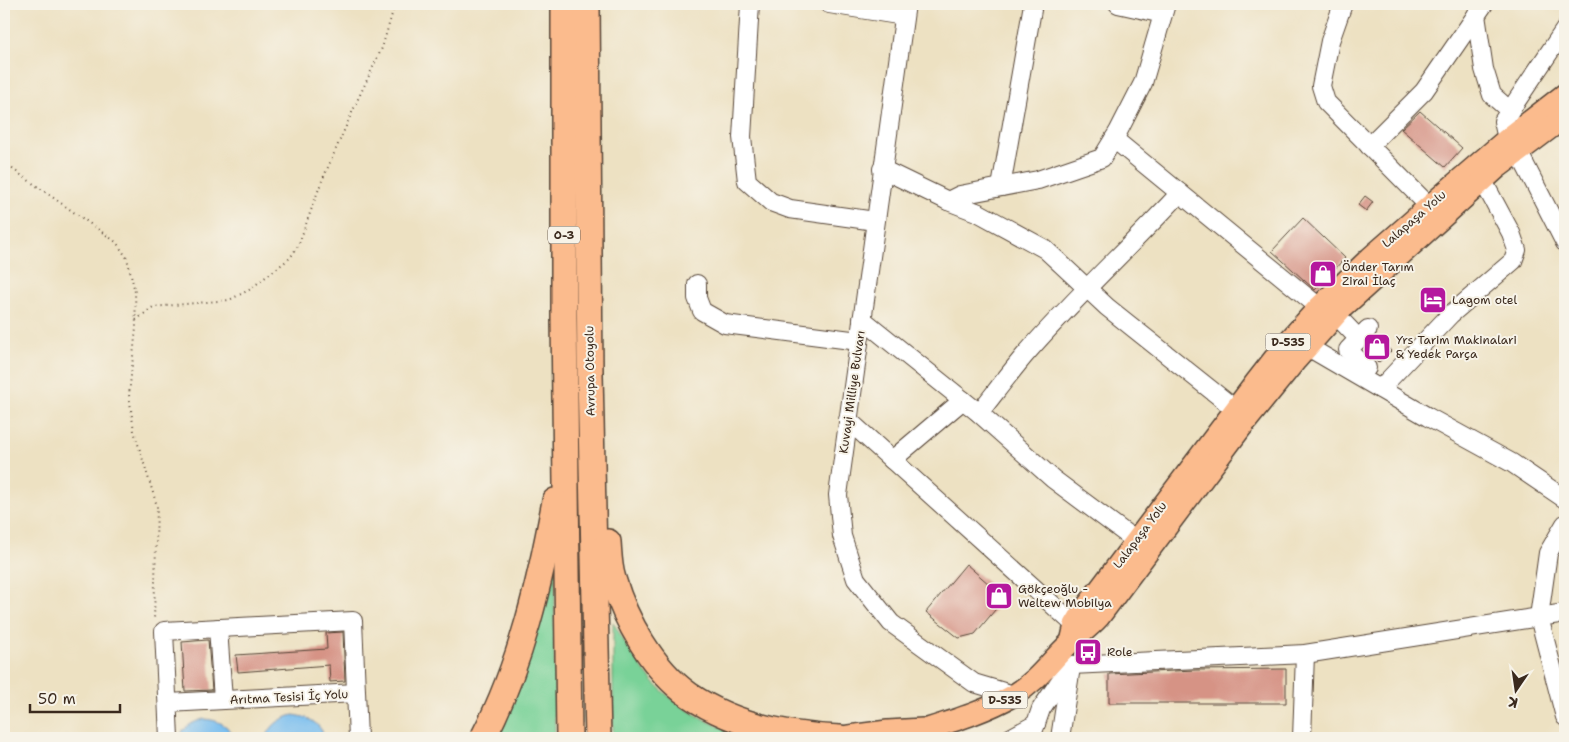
<svg xmlns="http://www.w3.org/2000/svg" width="1569" height="742" viewBox="0 0 1569 742" font-family="'Shantell Sans',sans-serif">
  <style>
    .green { fill: #79d298; stroke: #5a7e5b }
    .water { fill: #78bdef; stroke: #5a7486 }
    .building { fill: #d69385 }
    .lines { fill: none; stroke-linecap: round; stroke-linejoin: round }
    .minor-casing { stroke: #564537; stroke-width: 20 }
    .major-casing { stroke: #564537; stroke-width: 24 }
    .highway-casing { stroke: #564537; stroke-width: 28 }
    .path { stroke: #564537; stroke-width: 2; stroke-dasharray: 1 4; stroke-linecap: butt }
    .minor { stroke: #fff; stroke-width: 18 }
    .major { stroke: #fbbb8d; stroke-width: 21 }
    .highway { stroke: #fbbb8d; stroke-width: 25 }
    .labels { text-anchor: middle; dominant-baseline: central; stroke-width: 4; stroke-linejoin: round; paint-order: stroke }
    .shield { fill: #f7f3e8; stroke: #73665b; stroke-width: 1 }
    .shield-label { font-size: 11px; font-weight: bold; fill: #3b2a1e }
    .street-label { font-size: 12px; fill: #3b2a1e; stroke: #f7f3e8 }
    .poi-label { font-size: 12px; fill: #3b2a1e; stroke: #f7f3e8; text-anchor: start }
  </style>
  <rect width="100%" height="100%" fill="#f7f3e8"/>
  <filter id="ink" filterUnits="userSpaceOnUse"><feTurbulence type="fractalNoise" baseFrequency=".02" numOctaves="2"/><feDisplacementMap in="SourceGraphic" scale="10" xChannelSelector="R" yChannelSelector="G"/><feConvolveMatrix kernelMatrix="1 2 1 2 8 2 1 2 1" color-interpolation-filters="sRGB"/></filter>
  <filter id="wash" filterUnits="userSpaceOnUse"><feTurbulence type="fractalNoise" baseFrequency=".0096" numOctaves="4" result="noise"/><feDisplacementMap in="SourceGraphic" scale="20" xChannelSelector="R" yChannelSelector="G"/><feGaussianBlur stdDeviation="1.12" result="paint"/><feColorMatrix in="noise" values="0 0 0 0 0 0 0 0 0 0 0 0 0 0 0 0 0 1.4 0 .05"/><feComposite in="paint" operator="in"/></filter>
  <g filter="url(#wash)">
    <rect width="100%" height="100%" fill="#ede1c2"/>
    <!-- green -->
    <g class="green">
      <polygon points="550,566 556,566 554,628 555,738 492,738"/>
      <path d="M613 622C624 641 635 660 649 677 673 706 718 730 755 738H613Z"/>
    </g>
    <!-- water -->
    <g class="water">
      <path d="M293 715C307 716 321 723 325 738H266C271 725 279 719 293 715Z"/>
      <path d="M204 719C219 720 228 725 235 738H179C184 727 192 722 204 719Z"/>
    </g>
    <g id="blocks">
      <!-- building -->
      <g class="building">
        <polygon points="1420,111 1462,148 1445,167 1401,129"/>
        <polygon points="1365,196 1373,202 1366,211 1358,205"/>
        <polygon points="1303,218 1345,258 1315,290 1272,251"/>
        <polygon points="1379,338 1391,351 1378,363 1366,350"/>
        <polygon points="966,564 1005,598 975,634 959,638 926,612"/>
        <polygon points="343,632 345,681 330,682 329,665 238,672 236,655 327,649 326,633"/>
        <polygon points="208,640 212,690 185,691 182,642"/>
        <polygon points="1286,669 1286,703 1109,703 1109,674 1195,670"/>
      </g>
    </g>
  </g>
  <g filter="url(#ink)">
    <use href="#blocks" fill-opacity="0" stroke="#564537" stroke-width="1"/>
    <g class="lines">
      <!-- minor casing -->
      <g class="minor-casing">
        <g id="minor">
          <polyline points="750,4 742,137 747,181 771,202 790,209 875,221"/>
          <polyline points="829,4 904,16"/>
          <polyline points="906,4 838,495 842,536 856,579 891,623 974,683 1014,695"/>
          <polyline points="1118,4 1163,14"/>
          <polyline points="1343,4 1330,41 1321,86 1326,102 1429,206"/>
          <polyline points="1476,15 1484,69 1492,95 1509,110"/>
          <polyline points="1114,139 1319,307"/>
          <polyline points="1507,139 1503,121 1565,29"/>
          <polyline points="1369,146 1424,91 1484,4"/>
          <polyline points="1518,151 1565,243"/>
          <polyline points="882,169 948,201 960,195 1038,180 1102,158 1118,132 1143,83 1166,4"/>
          <polyline points="1001,187 1033,4"/>
          <polyline points="948,201 979,213 1045,249 1107,307 1235,409"/>
          <polyline points="697,284 697,298 702,311 725,324 859,341"/>
          <polyline points="1336,315 1359,339"/>
          <polyline points="862,319 979,413 1053,479 1136,541"/>
          <polyline points="1308,347 1428,417 1512,463 1565,499"/>
          <polyline points="1367,368 1348,350 1368,329"/>
          <polyline points="1380,389 1450,315 1513,261 1517,250 1511,233 1483,181"/>
          <path d="M979 413C994 394 1009 374 1024 356 1073 299 1129 248 1180 193"/>
          <polyline points="848,420 1075,625"/>
          <polyline points="892,460 963,400"/>
          <polyline points="1565,524 1548,553 1539,617 1565,717"/>
          <polyline points="218,628 223,700"/>
          <polyline points="168,703 356,693"/>
          <polyline points="169,738 164,631 353,621 358,738"/>
          <polyline points="1010,738 1036,724"/>
          <polyline points="1031,738 1041,709 1071,665 1305,654 1565,613"/>
          <polyline points="1060,738 1071,667"/>
          <polyline points="1302,738 1305,654"/>
        </g>
      </g>
      <!-- major casing -->
      <g class="major-casing">
        <g id="major">
          <polyline points="1072,638 1075,625 1084,610 1256,382 1285,345 1319,307 1370,258 1456,183 1507,139 1565,94"/>
          <path d="M906 736C942 724 981 714 1014 695 1039 680 1050 661 1070 643 1080 634 1090 627 1099 617L1240 429 1296 360 1342 308 1497 168 1565 117"/>
        </g>
      </g>
      <!-- highway casing -->
      <g class="highway-casing">
        <g id="highway">
          <polyline points="564,4 564,317 569,738"/>
          <polyline points="587,4 590,374 598,738"/>
          <path d="M608 542C609 554 609 567 613 579 625 620 653 670 689 695 733 725 787 736 840 738"/>
          <path d="M483 738C521 665 540 582 555 501"/>
          <polyline points="849,738 888,733 923,731"/>
        </g>
      </g>
      <!-- path -->
      <g class="path">
        <polyline points="4,163 116,242 127,258 135,292 136,328 129,395 134,431 157,506 154,621"/>
        <polyline points="136,320 153,307 229,300 249,290 290,258 298,246 321,183 358,99 382,48 395,4"/>
      </g>
      <!-- minor -->
      <use href="#minor" class="minor"/>
      <!-- major -->
      <use href="#major" class="major"/>
      <!-- highway -->
      <use href="#highway" class="highway"/>
    </g>
  </g>
  <!-- icons -->
  <defs>
    <g id="shop-square" transform="scale(1.4375)"><rect x="-9" y="-9" width="18" height="18" rx="4" fill="#b5179e" stroke="#f7f3e8"/><path d="M-5-2.5h2.3a2.7 3.5 0 0 1 5.4 0H5L5.5 6h-11ZM-1.5-2.5h3a1.5 2.3 0 0 0-3 0Z" fill="#fff"/></g>
    <g id="hotel-square" transform="scale(1.4375)"><rect x="-9" y="-9" width="18" height="18" rx="4" fill="#b5179e" stroke="#f7f3e8"/><path d="M-6-4.5h1.5V1H6V5H4.5V3h-9V5H-6ZM-4 0a1.8 1.8 0 1 1 3.6 0ZM.5 0V-2.5h3Q6-2.5 6 0Z" fill="#fff"/></g>
    <g id="bus-square" transform="scale(1.4375)"><rect x="-9" y="-9" width="18" height="18" rx="4" fill="#b5179e" stroke="#f7f3e8"/><path d="M-5-6H5V4H4V6H2V4H-2V6H-4V4H-5ZM-3.5-4V0h7V-4ZM-3.5 1.2v1.5H-2V1.2ZM2 1.2v1.5H3.5V1.2Z" fill="#fff"/></g>
  </defs>
  <g fill-rule="evenodd">
    <use href="#shop-square" x="1323" y="274"/>
    <use href="#hotel-square" x="1433" y="300"/>
    <use href="#shop-square" x="1377" y="347"/>
    <use href="#shop-square" x="999" y="596"/>
    <use href="#bus-square" x="1088" y="652"/>
  </g>
  <g class="labels">
    <!-- shield labels -->
    <g class="shield">
      <rect x="548" y="226.5" width="32" height="17" rx="4"/>
      <rect x="1265.5" y="333.5" width="45" height="17" rx="4"/>
      <rect x="982.5" y="691.5" width="45" height="17" rx="4"/>
    </g>
    <g class="shield-label">
      <text x="564" y="235">O-3</text>
      <text x="1288" y="342">D-535</text>
      <text x="1005" y="700">D-535</text>
    </g>
    <!-- street labels -->
    <g class="street-label">
      <text transform="translate(1414 219) rotate(-41)">Lalapaşa Yolu</text>
      <text transform="translate(590 371) rotate(-91)">Avrupa Otoyolu</text>
      <text transform="translate(852 392) rotate(-82)">Kuvayi Milliye Bulvarı</text>
      <text transform="translate(1140 535) rotate(-53)">Lalapaşa Yolu</text>
      <text transform="translate(289 697) rotate(-3)">Arıtma Tesisi İç Yolu</text>
    </g>
    <!-- poi labels -->
    <g class="poi-label">
      <text x="1342" y="267">Önder Tarım<tspan x="1342" dy="14">Zirai İlaç</tspan></text>
      <text x="1452" y="300">Lagom otel</text>
      <text x="1396" y="340">Yrs Tarim Makinalari<tspan x="1396" dy="14">&amp; Yedek Parça</tspan></text>
      <text x="1018" y="589">Gökçeoğlu -<tspan x="1018" dy="14">Weltew Mobilya</tspan></text>
      <text x="1107" y="652">Role</text>
    </g>
  </g>
  <!-- margin -->
  <rect width="1569" height="742" fill="none" stroke="#f7f3e8" stroke-width="20"/>
  <!-- north arrow -->
  <g transform="translate(1516 690) rotate(193)" stroke="#f7f3e8" stroke-width="4" paint-order="stroke">
  <path d="M0-4L9 19L0 12L-9 19Z" fill="#3b2a1e"/>
  <text y="-8" font-size="14" font-weight="bold" text-anchor="middle" fill="#3b2a1e">K</text>
  </g>
  <!-- scale -->
  <path d="M30 704v8h90v-8" fill="none" stroke="#3b2a1e" stroke-width="2.5"/>
  <text x="38" y="704" font-size="15" fill="#3b2a1e" stroke="#f7f3e8" stroke-width="4" paint-order="stroke">50 m</text>
</svg>
